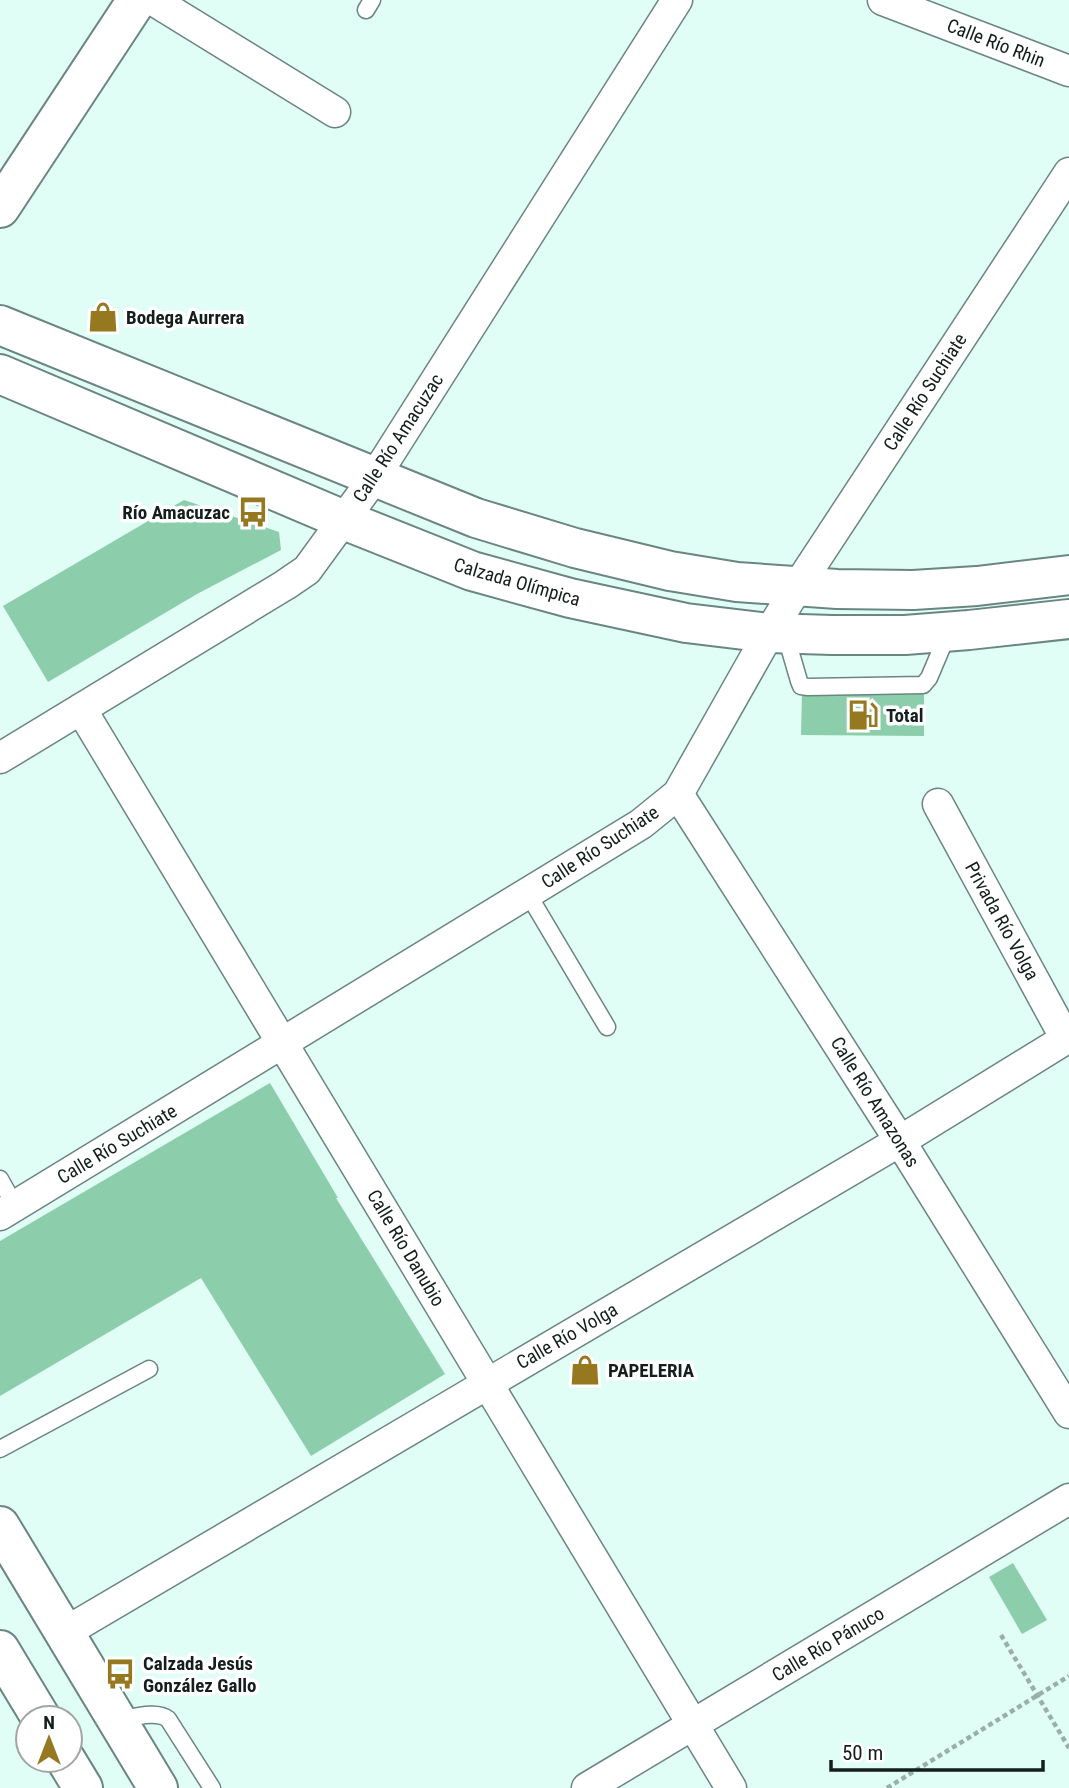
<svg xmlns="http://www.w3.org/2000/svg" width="1069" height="1788" viewBox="0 0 1069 1788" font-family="'Roboto Condensed',sans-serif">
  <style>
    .building { fill: #8ccdac }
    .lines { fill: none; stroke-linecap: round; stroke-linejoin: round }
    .lane-casing { stroke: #6b8580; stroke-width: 19 }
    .street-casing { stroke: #6b8580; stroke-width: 33 }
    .secondary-casing { stroke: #6b8580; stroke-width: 42 }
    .primary-casing { stroke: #6b8580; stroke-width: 42 }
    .path { stroke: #99b0aa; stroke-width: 4.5; stroke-dasharray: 5 3.5; stroke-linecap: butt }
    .lane { stroke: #fff; stroke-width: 16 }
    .street { stroke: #fff; stroke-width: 30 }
    .secondary { stroke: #fff; stroke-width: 38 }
    .primary { stroke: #fff; stroke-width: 38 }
    .labels { text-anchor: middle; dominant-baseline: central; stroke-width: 7; stroke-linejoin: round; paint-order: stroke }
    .street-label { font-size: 19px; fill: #141e1c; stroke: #fff }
    .poi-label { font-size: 19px; font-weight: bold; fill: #141e1c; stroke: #fff; text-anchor: start }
  </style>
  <rect width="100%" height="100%" fill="#e0fdf6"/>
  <!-- building -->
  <g class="building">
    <polygon points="184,500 279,532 281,550 197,594 48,682 3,606"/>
    <polygon points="802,693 924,694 924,736 801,735"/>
    <polygon points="270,1083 338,1198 336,1198 445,1374 311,1456 201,1278 0,1396 0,1241"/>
    <polygon points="1013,1563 1047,1620 1022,1634 989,1577"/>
  </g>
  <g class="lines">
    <!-- lane casing -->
    <g class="lane-casing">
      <g id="lane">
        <polyline points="366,10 372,0"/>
        <polyline points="785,633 799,681 801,686 808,687 923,685 929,678 948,633"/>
        <polyline points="528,894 607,1027"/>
        <polyline points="0,1179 15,1206"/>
        <polyline points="0,1449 149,1369"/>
        <path d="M117 1720C132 1718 156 1710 168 1719L212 1788"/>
      </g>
    </g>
    <!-- street casing -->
    <g class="street-casing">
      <g id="street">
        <polyline points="153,0 335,112"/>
        <polyline points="883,0 1069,71"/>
        <polyline points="81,709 731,1788"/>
        <polyline points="0,758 285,585 307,570 374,478 677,0"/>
        <polyline points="678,794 900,1141 1069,1413"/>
        <polyline points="938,804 1066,1039"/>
        <polyline points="0,1215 641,824 678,794 769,633 798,586 1069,173"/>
        <polyline points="64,1633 900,1141 1069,1037"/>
        <polyline points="587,1788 1069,1499"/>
      </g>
    </g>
    <!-- secondary casing -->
    <g class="secondary-casing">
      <polyline id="secondary" points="0,208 137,0"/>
    </g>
    <!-- primary casing -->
    <g class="primary-casing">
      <g id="primary">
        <polyline points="0,325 476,518 575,548 670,571 737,582 837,589 913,590 977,586 1069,575"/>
        <polyline points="0,374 344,520 472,571 570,598 686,623 769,633 832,635 905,635 969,630 1069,619"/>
        <polyline points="0,1526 158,1788"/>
        <polyline points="0,1650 41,1718"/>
        <polyline points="66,1760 83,1788"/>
      </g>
    </g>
    <!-- path -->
    <g class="path">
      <polyline points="1001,1635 1069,1748"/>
      <polyline points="887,1788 1069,1676"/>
    </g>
    <!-- lane -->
    <use href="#lane" class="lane"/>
    <!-- street -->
    <use href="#street" class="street"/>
    <!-- secondary -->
    <use href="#secondary" class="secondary"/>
    <!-- primary -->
    <use href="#primary" class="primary"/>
  </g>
  <!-- icons -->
  <defs>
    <g id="shop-bare" transform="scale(2.415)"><path d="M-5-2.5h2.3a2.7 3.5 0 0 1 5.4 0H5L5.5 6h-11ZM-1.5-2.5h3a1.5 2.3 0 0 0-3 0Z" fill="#967820" stroke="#fff" stroke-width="2.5" paint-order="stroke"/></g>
    <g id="bus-bare" transform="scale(2.415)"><path d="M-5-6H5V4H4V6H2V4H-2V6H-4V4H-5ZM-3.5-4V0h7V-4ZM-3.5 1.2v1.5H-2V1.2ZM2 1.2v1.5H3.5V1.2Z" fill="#967820" stroke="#fff" stroke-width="2.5" paint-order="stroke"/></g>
    <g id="fuel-bare" transform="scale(2.415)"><path d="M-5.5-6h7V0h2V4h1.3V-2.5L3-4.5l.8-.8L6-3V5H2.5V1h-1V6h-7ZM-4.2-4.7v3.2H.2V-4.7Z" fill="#967820" stroke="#fff" stroke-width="2.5" paint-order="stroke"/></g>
  </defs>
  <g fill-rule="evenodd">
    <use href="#shop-bare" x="103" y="317"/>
    <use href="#bus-bare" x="253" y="512"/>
    <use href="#fuel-bare" x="863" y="715"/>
    <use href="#shop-bare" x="585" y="1370"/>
    <use href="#bus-bare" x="120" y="1674"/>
  </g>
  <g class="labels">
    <!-- street labels -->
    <g class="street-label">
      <text transform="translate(996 43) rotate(21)">Calle Río Rhin</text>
      <text transform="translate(925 392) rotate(-57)">Calle Río Suchiate</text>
      <text transform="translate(398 438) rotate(-57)">Calle Río Amacuzac</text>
      <text transform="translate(517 582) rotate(16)">Calzada Olímpica</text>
      <text transform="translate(600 847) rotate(-33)">Calle Río Suchiate</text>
      <text transform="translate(1002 921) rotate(61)">Privada Río Volga</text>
      <text transform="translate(875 1102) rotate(58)">Calle Río Amazonas</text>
      <text transform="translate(117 1144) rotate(-31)">Calle Río Suchiate</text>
      <text transform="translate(406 1248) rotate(59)">Calle Río Danubio</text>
      <text transform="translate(567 1336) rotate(-30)">Calle Río Volga</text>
      <text transform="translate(828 1644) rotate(-31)">Calle Río Pánuco</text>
    </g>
    <!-- poi labels -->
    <g class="poi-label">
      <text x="126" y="317">Bodega Aurrera</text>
      <text x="230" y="512" text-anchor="end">Río Amacuzac</text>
      <text x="886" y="715">Total</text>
      <text x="608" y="1370">PAPELERIA</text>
      <text x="143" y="1663">Calzada Jesús<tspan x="143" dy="22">González Gallo</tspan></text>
    </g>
  </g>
  <!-- north arrow -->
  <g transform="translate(49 1739)"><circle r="33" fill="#ffffff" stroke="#a1a5a4" stroke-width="2"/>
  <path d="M0-5L12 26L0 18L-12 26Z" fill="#967820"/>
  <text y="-10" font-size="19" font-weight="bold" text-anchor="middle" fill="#141e1c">N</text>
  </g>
  <!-- scale -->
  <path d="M831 1760v10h212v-10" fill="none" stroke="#141e1c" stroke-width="3.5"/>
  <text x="842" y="1760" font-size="21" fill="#141e1c" stroke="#ffffff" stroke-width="5" paint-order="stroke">50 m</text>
</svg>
